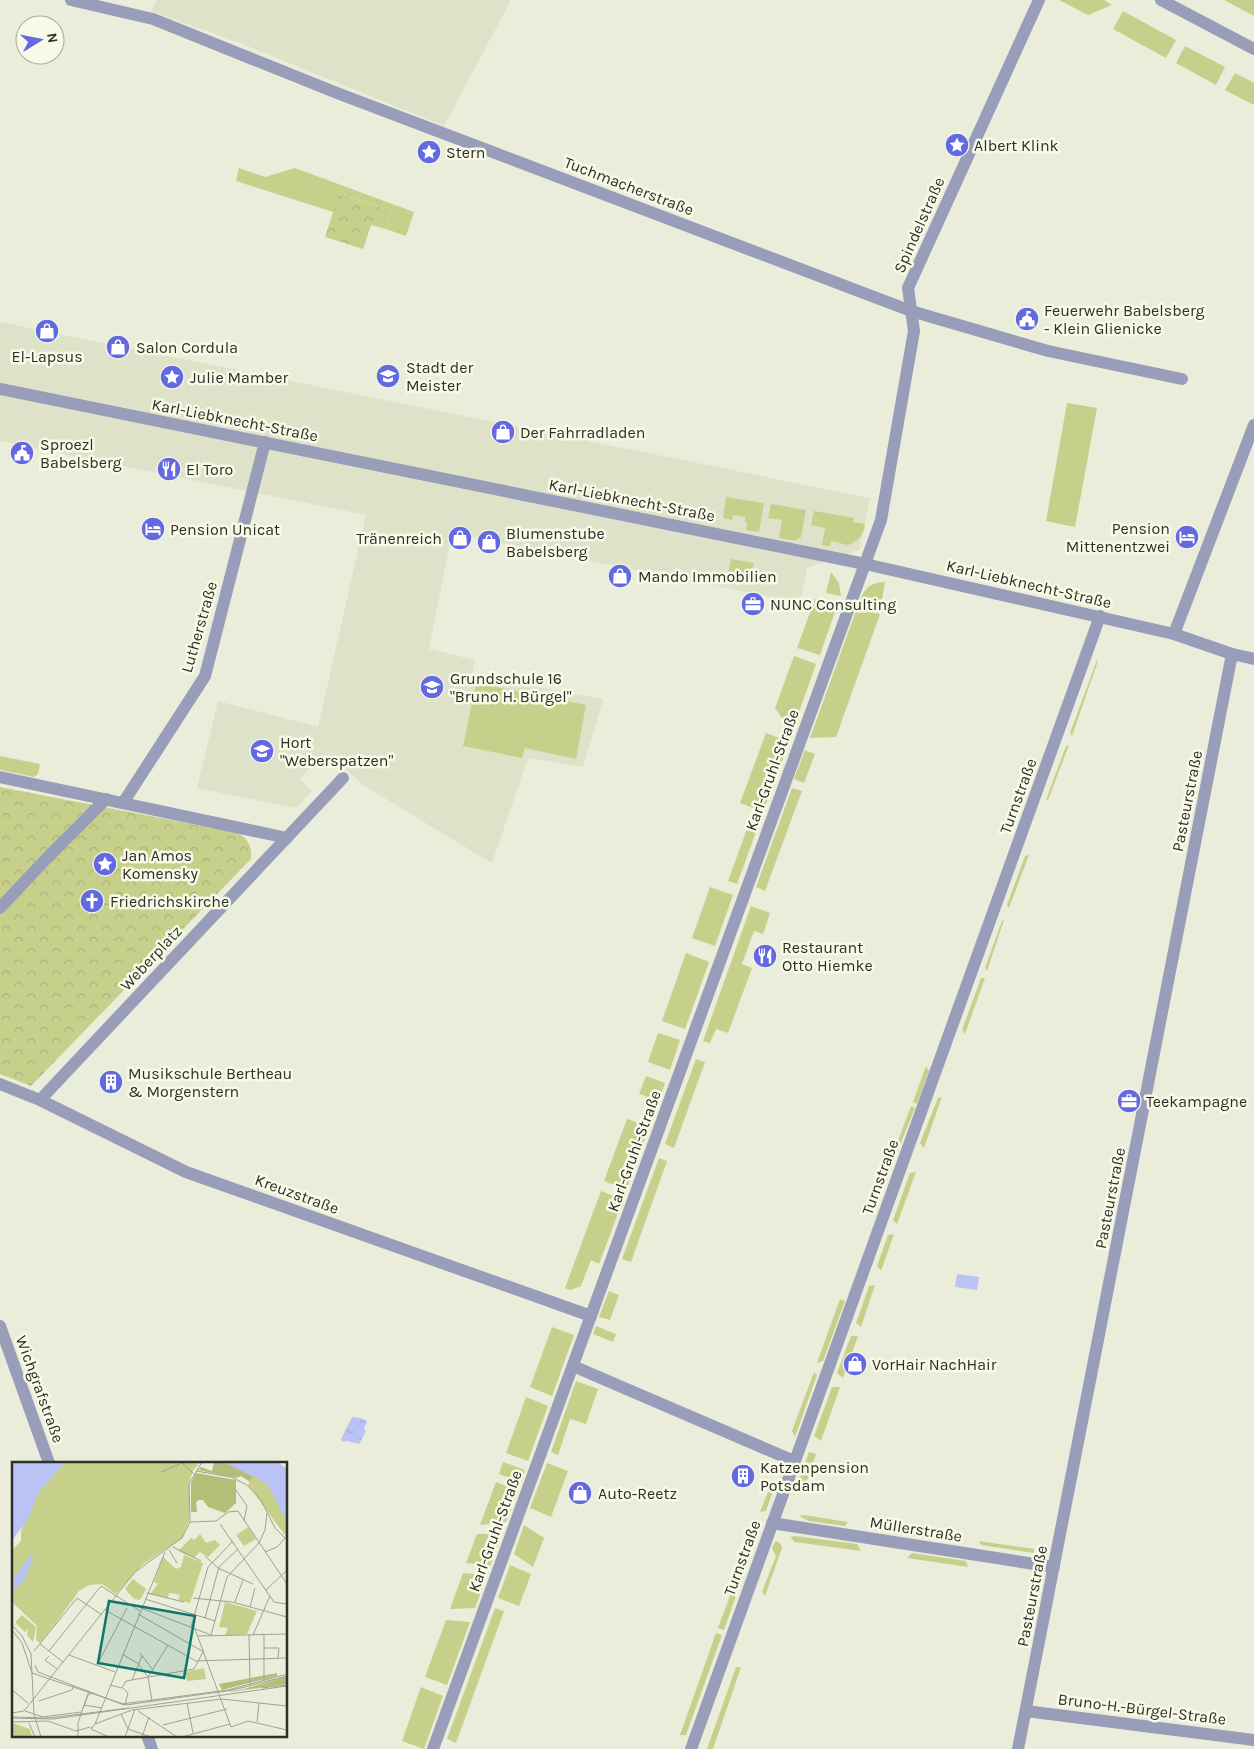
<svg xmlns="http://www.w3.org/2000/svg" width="1254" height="1749" viewBox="0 0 1254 1749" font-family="Karla,sans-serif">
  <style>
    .built { fill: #dee2c9 }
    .grass { fill: #c6d08b }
    .park { fill: url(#park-crowns) }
    .water { fill: url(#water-ripples) }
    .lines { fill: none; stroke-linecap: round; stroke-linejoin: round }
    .minor { stroke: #989db9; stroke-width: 12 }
    .tertiary { stroke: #989db9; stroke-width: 12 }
    .labels { text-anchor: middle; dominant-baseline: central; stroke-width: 5; stroke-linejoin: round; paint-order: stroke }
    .poi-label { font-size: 16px; fill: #2e2f28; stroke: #f7fae7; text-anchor: start }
    .street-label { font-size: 16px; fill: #2e2f28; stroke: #f7fae7 }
    .inset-road { fill: none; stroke: #9fa193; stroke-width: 1 }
    .view { fill: #0f766e; fill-opacity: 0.15; stroke: #0f766e; stroke-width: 2.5 }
    .inset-edge { fill: none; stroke: #2e2f28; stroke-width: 2.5 }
  </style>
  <defs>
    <pattern id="park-crowns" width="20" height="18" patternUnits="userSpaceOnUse" patternTransform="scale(1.25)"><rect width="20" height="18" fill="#c6d08b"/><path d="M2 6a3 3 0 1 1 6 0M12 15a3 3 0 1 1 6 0" fill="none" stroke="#aab378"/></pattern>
    <pattern id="water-ripples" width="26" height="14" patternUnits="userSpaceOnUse" patternTransform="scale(1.25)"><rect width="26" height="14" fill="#bac3f6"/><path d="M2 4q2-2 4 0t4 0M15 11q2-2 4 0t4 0" fill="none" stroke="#a0a8d3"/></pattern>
  </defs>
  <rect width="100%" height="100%" fill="#eaedda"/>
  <!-- built -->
  <g class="built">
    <polygon points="157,0 511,0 444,126 240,43 151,11"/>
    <polygon points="0,322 870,498 859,550 807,568 800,603 452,533 429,649 475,660 472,675 603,699 583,767 528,758 492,863 363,785 338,762 334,766 323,755 300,779 312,791 296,808 197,788 218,701 318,727 366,515 0,441"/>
  </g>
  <!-- grass -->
  <g class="grass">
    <polygon points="1059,0 1104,0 1112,5 1088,15"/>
    <polygon points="1224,0 1254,0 1254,16"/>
    <polygon points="1123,11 1176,40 1166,58 1113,29"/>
    <polygon points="1185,46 1225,67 1216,85 1176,63"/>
    <polygon points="1235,73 1254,83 1254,105 1225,90"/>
    <polygon points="239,168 265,177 295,168 414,212 406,236 386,229 391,211 340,194 333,212 236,181"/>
    <polygon points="1067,403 1097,408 1075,527 1046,521"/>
    <polygon points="726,497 764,503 759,532 746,530 747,522 745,522 745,517 733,515 732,520 723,518"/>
    <path d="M771 504 806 510 801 537C796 543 786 539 779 538L782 520 768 518Z"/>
    <path d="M814 511 854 518 853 522 865 524C864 535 858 541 848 545L831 541 830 546 822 545 825 528 811 525Z"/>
    <polygon points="731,559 754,563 752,570 766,572 764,578 745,574 745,577 728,574"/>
    <polygon points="831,572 839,583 841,596 826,593"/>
    <path d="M885 582 881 604 860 600C864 588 872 582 885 582Z"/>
    <polygon points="815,599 838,603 820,655 797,648"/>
    <polygon points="857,608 880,614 836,737 810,738"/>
    <polygon points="794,656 816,664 792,732 775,708"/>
    <polygon points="1097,660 1098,661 1072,736 1070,733"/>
    <polygon points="476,683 586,705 576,759 525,748 522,758 463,746"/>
    <polygon points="766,733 789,742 763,812 740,803"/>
    <polygon points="1069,745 1048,800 1046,800 1066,746"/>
    <polygon points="805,750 815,754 804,783 794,779"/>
    <polygon points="0,756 40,764 38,774 34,777 0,770"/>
    <polygon points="792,788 802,791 765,891 756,887"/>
    <polygon points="751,818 760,821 737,884 728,881"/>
    <polygon points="1029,855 1009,908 1007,905 1025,856"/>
    <polygon points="710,887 733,895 715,946 692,938"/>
    <polygon points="751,906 770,913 763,934 754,931 742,964 752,968 728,1033 716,1029 710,1043 703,1041"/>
    <polygon points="1004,920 987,971 985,968 1002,921"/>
    <polygon points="686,953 709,962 685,1029 662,1021"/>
    <polygon points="981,978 985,978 965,1034 962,1030"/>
    <polygon points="658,1033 680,1040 670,1070 648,1062"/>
    <polygon points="696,1059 705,1062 674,1148 665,1144"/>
    <polygon points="926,1066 929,1071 917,1104 913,1102"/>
    <polygon points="646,1076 665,1083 656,1109 643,1105 646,1096 639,1094"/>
    <polygon points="942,1097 924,1148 920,1143 938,1098"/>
    <polygon points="911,1106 915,1108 898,1150 895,1149"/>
    <polygon points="627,1119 649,1127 628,1185 620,1187 604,1181"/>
    <polygon points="659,1158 667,1161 631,1262 622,1259"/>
    <polygon points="916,1172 897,1224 893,1220 910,1173"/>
    <polygon points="601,1191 623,1200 599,1264 591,1260 581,1286 570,1290 565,1288"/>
    <polygon points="894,1234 881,1271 877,1266 888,1235"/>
    <polygon points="875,1285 861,1327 856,1323 869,1286"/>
    <polygon points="609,1291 619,1295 610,1320 599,1317"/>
    <polygon points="840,1299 845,1301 823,1361 817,1363"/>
    <polygon points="596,1326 616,1334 613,1342 593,1334"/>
    <polygon points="552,1327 574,1335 552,1396 530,1387"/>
    <polygon points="851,1336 858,1336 843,1378 837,1373"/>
    <polygon points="814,1372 817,1375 795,1437 792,1431"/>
    <polygon points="576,1381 598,1389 586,1424 570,1419 558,1455 551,1452"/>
    <polygon points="832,1387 840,1387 821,1441 814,1436"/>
    <polygon points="526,1397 548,1406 528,1461 506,1453"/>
    <polygon points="809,1452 816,1454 803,1492 800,1493 795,1491"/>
    <polygon points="503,1462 525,1470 521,1482 499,1474"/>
    <polygon points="547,1463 568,1471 551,1517 530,1508"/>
    <polygon points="496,1482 518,1491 506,1522 480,1525"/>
    <polygon points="772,1490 778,1492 772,1494 766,1511 760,1512 768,1492"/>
    <polygon points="804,1515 848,1522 845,1526 809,1521 799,1516"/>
    <polygon points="758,1520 761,1523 748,1560 742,1561"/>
    <polygon points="524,1525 544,1538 533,1567 514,1554"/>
    <polygon points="873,1525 930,1534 926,1538 875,1530"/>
    <polygon points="477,1534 502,1534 490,1566 466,1563"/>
    <polygon points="795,1536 857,1544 861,1551 795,1542 790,1537"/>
    <polygon points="776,1541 781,1544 782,1548 765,1596 762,1592 776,1556 772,1548"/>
    <polygon points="979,1541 1034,1549 1034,1553 981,1545"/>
    <polygon points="912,1553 966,1561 968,1567 907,1558"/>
    <polygon points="510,1565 531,1574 519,1606 498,1598"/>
    <polygon points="740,1569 744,1573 724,1630 718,1628"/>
    <polygon points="463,1573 487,1575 475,1608 450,1609"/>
    <polygon points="495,1608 504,1611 456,1743 447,1739"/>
    <polygon points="446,1620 470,1622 447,1685 425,1677"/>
    <polygon points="716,1633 722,1635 686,1735 680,1735"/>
    <polygon points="736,1667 741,1667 713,1749 707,1749"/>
    <polygon points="421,1687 443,1696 424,1749 402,1741"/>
  </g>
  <!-- park -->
  <g class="park">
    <polygon points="339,194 391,211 386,229 371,225 363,249 325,237"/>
    <path d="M0 787 238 833C248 839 252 846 251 859L31 1086 0 1074Z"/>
  </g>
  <!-- water -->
  <g class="water">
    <polygon points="957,1274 979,1277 977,1290 955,1287"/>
    <polygon points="352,1417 361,1418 367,1421 364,1429 366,1431 359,1444 347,1441 343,1442 341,1439"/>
  </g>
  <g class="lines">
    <!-- minor -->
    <g class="minor">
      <polyline points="71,0 153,19 337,93 911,311 1048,351 1182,379"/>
      <polyline points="0,389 865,564 1174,634 1232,654 1254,659"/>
      <polyline points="1174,634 1254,425"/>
      <polyline points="0,777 287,838"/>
      <polyline points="123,803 205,676 265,442"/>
      <polyline points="0,908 46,859 106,799"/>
      <polyline points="0,1084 40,1100 186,1172 591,1316"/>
      <polyline points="40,1100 343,778"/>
      <polyline points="0,1326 49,1463"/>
      <polyline points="573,1366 794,1461"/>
      <polyline points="772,1523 1054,1567"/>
      <polyline points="1026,1711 1254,1740"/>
      <polyline points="147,1735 152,1749"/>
      <polyline points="433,1749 881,520 914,331 908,288 1039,0"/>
      <polyline points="691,1749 1100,616"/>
      <polyline points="1018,1749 1232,654"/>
    </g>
    <!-- tertiary -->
    <polyline class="tertiary" points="1161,0 1254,49"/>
  </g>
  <!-- icons -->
  <defs>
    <g id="sight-disc" transform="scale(1.25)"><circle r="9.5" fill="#6369e1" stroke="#f7fae7"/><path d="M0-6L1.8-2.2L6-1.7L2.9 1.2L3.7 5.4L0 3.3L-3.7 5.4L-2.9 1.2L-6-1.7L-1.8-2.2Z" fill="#fff"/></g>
    <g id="civic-disc" transform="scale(1.25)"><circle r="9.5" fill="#6369e1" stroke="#f7fae7"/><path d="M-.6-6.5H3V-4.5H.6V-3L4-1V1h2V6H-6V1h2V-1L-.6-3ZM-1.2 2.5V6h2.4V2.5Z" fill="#fff"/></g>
    <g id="shop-disc" transform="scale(1.25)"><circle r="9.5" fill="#6369e1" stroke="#f7fae7"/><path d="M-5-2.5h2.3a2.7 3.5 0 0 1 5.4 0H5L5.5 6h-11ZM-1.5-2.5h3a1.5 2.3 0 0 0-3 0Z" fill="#fff"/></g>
    <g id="school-disc" transform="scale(1.25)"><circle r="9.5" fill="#6369e1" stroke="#f7fae7"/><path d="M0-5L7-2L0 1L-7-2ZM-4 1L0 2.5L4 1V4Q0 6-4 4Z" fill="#fff"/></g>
    <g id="restaurant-disc" transform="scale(1.25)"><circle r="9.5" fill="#6369e1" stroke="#f7fae7"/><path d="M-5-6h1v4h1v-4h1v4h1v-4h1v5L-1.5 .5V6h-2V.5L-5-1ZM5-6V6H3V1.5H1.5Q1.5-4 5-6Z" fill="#fff"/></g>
    <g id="hotel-disc" transform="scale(1.25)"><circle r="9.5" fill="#6369e1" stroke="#f7fae7"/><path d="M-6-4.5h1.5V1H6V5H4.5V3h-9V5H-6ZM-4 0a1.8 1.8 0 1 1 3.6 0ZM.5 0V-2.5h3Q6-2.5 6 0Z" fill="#fff"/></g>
    <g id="office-disc" transform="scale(1.25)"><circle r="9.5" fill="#6369e1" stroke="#f7fae7"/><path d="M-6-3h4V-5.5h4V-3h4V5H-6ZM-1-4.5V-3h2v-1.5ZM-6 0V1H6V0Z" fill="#fff"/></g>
    <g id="church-disc" transform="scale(1.25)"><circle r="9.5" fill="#6369e1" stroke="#f7fae7"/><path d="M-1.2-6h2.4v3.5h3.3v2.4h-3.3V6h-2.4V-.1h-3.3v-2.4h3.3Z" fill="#fff"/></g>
    <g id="building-disc" transform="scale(1.25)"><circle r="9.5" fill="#6369e1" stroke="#f7fae7"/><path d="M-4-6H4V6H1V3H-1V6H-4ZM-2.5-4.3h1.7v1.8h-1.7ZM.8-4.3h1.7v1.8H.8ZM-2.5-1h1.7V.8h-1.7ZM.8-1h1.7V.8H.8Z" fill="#fff"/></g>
  </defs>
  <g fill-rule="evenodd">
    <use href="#sight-disc" x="957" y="145"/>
    <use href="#sight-disc" x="429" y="152"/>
    <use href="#civic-disc" x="1027" y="319"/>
    <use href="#shop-disc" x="47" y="331"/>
    <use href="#shop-disc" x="118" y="347"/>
    <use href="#school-disc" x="388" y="376"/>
    <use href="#sight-disc" x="172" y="377"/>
    <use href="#shop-disc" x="503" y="432"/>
    <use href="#civic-disc" x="22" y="453"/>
    <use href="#restaurant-disc" x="169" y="469"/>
    <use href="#hotel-disc" x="153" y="529"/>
    <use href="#hotel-disc" x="1187" y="537"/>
    <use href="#shop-disc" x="460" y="538"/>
    <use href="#shop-disc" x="489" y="542"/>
    <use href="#shop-disc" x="620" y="576"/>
    <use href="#office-disc" x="753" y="604"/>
    <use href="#school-disc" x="432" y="687"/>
    <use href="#school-disc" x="262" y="751"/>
    <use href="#sight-disc" x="105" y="864"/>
    <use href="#church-disc" x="92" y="901"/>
    <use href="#restaurant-disc" x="765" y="956"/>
    <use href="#building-disc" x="111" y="1082"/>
    <use href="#office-disc" x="1129" y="1101"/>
    <use href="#shop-disc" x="855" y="1364"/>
    <use href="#building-disc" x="743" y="1476"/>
    <use href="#shop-disc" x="580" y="1493"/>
  </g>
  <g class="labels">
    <!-- poi labels -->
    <g class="poi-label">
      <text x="974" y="145">Albert Klink</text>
      <text x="446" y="152">Stern</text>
      <text x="1044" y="310">Feuerwehr Babelsberg<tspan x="1044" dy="18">- Klein Glienicke</tspan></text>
      <text x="136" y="347">Salon Cordula</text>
      <text x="47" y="356" text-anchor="middle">El-Lapsus</text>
      <text x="406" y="367">Stadt der<tspan x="406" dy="18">Meister</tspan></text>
      <text x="190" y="377">Julie Mamber</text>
      <text x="520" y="432">Der Fahrradladen</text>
      <text x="40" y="444">Sproezl<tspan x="40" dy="18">Babelsberg</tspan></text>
      <text x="186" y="469">El Toro</text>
      <text x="1170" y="528" text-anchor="end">Pension<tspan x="1170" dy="18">Mittenentzwei</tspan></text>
      <text x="170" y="529">Pension Unicat</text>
      <text x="506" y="533">Blumenstube<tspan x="506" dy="18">Babelsberg</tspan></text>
      <text x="442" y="538" text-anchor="end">Tränenreich</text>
      <text x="638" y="576">Mando Immobilien</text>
      <text x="770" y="604">NUNC Consulting</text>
      <text x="450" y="678">Grundschule 16<tspan x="450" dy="18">"Bruno H. Bürgel"</tspan></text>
      <text x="280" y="742">Hort<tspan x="280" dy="18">"Weberspatzen"</tspan></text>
      <text x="122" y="855">Jan Amos<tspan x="122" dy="18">Komensky</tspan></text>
      <text x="110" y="901">Friedrichskirche</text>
      <text x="782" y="947">Restaurant<tspan x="782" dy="18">Otto Hiemke</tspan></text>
      <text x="128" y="1073">Musikschule Bertheau<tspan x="128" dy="18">&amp; Morgenstern</tspan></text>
      <text x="1146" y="1101">Teekampagne</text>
      <text x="872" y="1364">VorHair NachHair</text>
      <text x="760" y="1467">Katzenpension<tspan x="760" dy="18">Potsdam</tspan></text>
      <text x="598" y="1493">Auto-Reetz</text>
    </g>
    <!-- street labels -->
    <g class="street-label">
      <text transform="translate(629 186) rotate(21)">Tuchmacherstraße</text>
      <text transform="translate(919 225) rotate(-66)">Spindelstraße</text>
      <text transform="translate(235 420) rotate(11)">Karl-Liebknecht-Straße</text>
      <text transform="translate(632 500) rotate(11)">Karl-Liebknecht-Straße</text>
      <text transform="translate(1029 584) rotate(13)">Karl-Liebknecht-Straße</text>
      <text transform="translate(199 627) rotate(-74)">Lutherstraße</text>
      <text transform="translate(772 770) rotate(-70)">Karl-Gruhl-Straße</text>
      <text transform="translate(1018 796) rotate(-70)">Turnstraße</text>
      <text transform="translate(1187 801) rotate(-79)">Pasteurstraße</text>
      <text transform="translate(151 958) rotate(-47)">Weberplatz</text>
      <text transform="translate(634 1151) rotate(-70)">Karl-Gruhl-Straße</text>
      <text transform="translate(880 1177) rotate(-70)">Turnstraße</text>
      <text transform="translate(297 1194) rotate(20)">Kreuzstraße</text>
      <text transform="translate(1110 1198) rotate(-79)">Pasteurstraße</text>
      <text transform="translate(40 1389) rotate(70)">Wichgrafstraße</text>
      <text transform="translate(916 1529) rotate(9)">Müllerstraße</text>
      <text transform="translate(495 1531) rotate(-70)">Karl-Gruhl-Straße</text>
      <text transform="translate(742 1558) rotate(-70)">Turnstraße</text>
      <text transform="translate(1032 1596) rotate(-79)">Pasteurstraße</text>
      <text transform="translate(1142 1709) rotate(7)">Bruno-H.-Bürgel-Straße</text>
    </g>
  </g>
  <!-- overview -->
  <g transform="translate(12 1462)">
    <rect width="275" height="275" fill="#eaedda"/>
    <path d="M121 117 134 127 128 138 122 137 113 127ZM10 153 24 165 21 180 15 173 16 166 13 170 3 160Z" fill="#c6d08b"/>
    <path d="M202 0H212L241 14 255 24 262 36 229 14 224 16 186 8 189 5 200 9ZM184 11 224 18V41L213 51 196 45 191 38H187L184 40 185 50H179V21ZM265 211V214L210 228 207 222ZM275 214V222L211 231 232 227Z" fill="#b4be79"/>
    <path d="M213 140 245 149 235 172 213 174 216 166 207 165ZM192 206 194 217 175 219 173 210Z" fill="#c6d08b"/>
    <path d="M53 0 187 1 181 9 177 21V59L170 76 130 103 104 132 90 122 77 123 67 129 43 162 25 164 0 140V88L9 79V69L26 31Z" fill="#c6d08b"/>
    <path d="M241 14 255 22 266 41 275 59V76L236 23ZM236 65 244 77 232 84 224 73ZM188 72 194 81 203 78 208 83 196 95 188 90 182 96 166 89 179 76 182 78ZM172 93 191 101 178 141 166 138 168 133 164 132 157 131 156 136 138 132 146 122 142 120 151 95 164 107 169 105ZM43 162 28 181 24 178 25 164ZM0 261 18 267 20 275H1Z" fill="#c6d08b"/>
    <path d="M0 0H53L26 31 15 59 0 78ZM212 0H266L275 7V59L255 22ZM19 93 21 97 11 120 0 129 1 117Z" fill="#bac3f6"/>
    <path class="inset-road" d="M184 9 219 15 235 23 249 38 263 66 275 78M149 10 170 1 182 12M224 28 235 44 232 59M178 60 204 59 216 50 226 49 275 122M208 62 262 140 275 142M161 85 189 99M157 88 165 101M253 90 265 85 273 76M193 94 206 106 241 122M254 128 275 108M135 131 172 140M181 136 220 140 275 155M133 137 203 159M223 140 231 118M238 145 243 126M129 146 199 173M93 148 184 199 275 196M126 152 190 189M193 156 207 105 226 87M0 163 10 174 19 192 22 252 29 275M179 165 196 105 221 79M183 167 219 265M0 168 10 181 20 211 114 243 221 228 275 214M199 173 215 115 247 81 253 68 255 51M237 173 238 223M241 173 258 134M186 174 275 172M28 182 51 200M252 186H267L266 196M22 189 65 136 90 153M37 189 89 124 128 149M128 191 141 208M110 192 127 202M57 193 103 210M37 194 33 198 45 207M23 203 26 210 39 215M85 203 115 146M127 203 136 215 140 239M136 215 156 183M120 218 130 194M252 219V172M98 223 110 226 114 219 182 207 192 188M111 226 116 231 113 243M250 226 275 223M0 228 16 241M27 239 60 228 62 224M175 241 181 271M110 242 216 228 275 212M72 243 90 246M112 243 39 215 123 110 170 76 178 60 177 22 190 0M71 246 76 233 81 231M13 249 31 255 69 250M126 249 165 275M0 251 12 249 39 215M109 252 116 267 139 275M0 255 37 256 117 246M0 256 41 257 275 224M0 260 36 259 64 269 78 265M245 260 247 241M17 261 23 275M83 262 153 90M151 263 215 247M80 265 79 267 83 262 120 248 210 237 275 244M219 265 236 259 275 268M79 267 97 275M66 275V261L77 229M113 275 123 247M130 275 137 255M170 275 218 262"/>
    <path class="view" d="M97 139 183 154 172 216 86 201Z"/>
    <rect width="275" height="275" class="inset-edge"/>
  </g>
  <!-- north arrow -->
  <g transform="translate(40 40) rotate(80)"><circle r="24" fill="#f7fae7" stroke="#a7a99b"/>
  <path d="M0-4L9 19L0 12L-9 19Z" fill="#6369e1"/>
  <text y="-8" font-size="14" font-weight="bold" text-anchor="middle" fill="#2e2f28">N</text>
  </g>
</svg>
